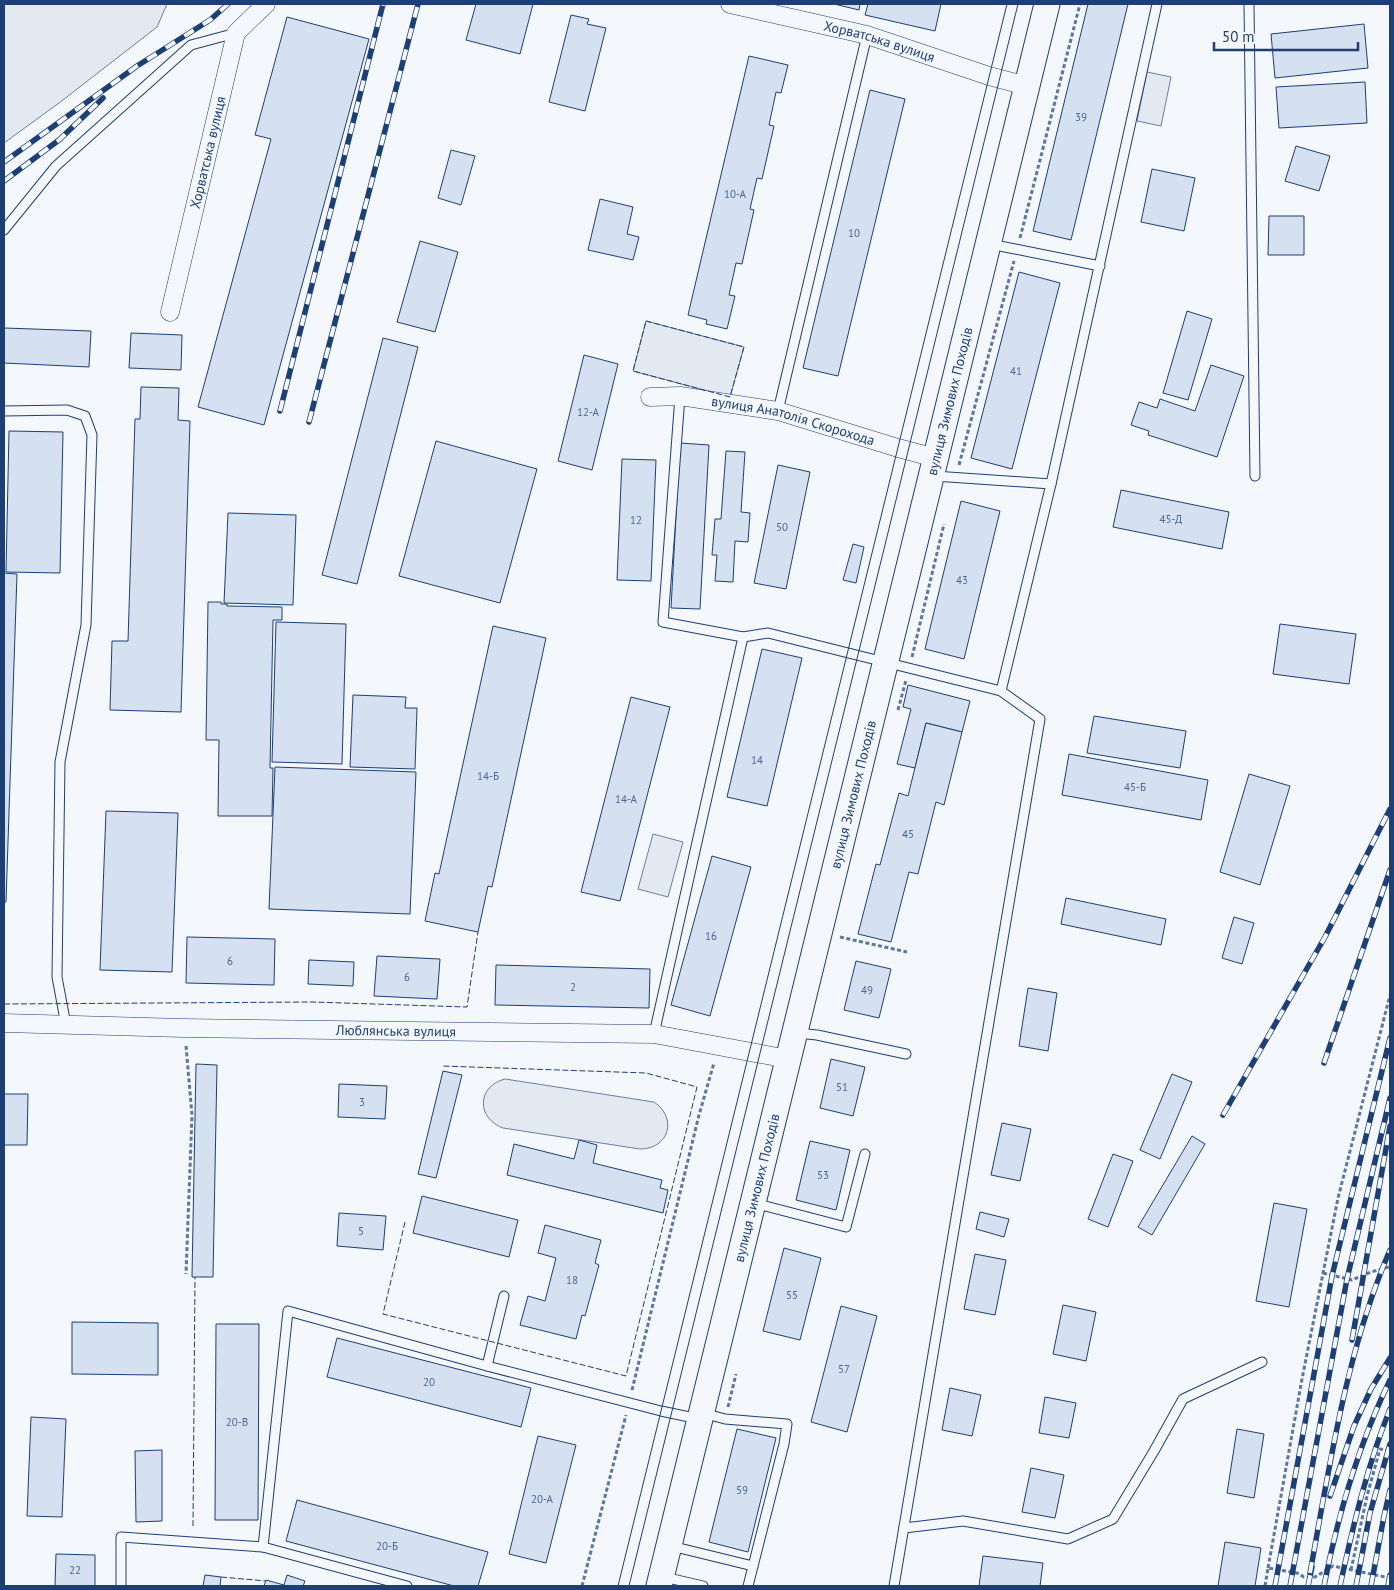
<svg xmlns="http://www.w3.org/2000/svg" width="1394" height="1590" viewBox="0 0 1394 1590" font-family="'PT Sans',sans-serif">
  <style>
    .green { fill: #e3e9f0; stroke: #687fa3 }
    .building { fill: #d5e0f0; stroke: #1d3f73 }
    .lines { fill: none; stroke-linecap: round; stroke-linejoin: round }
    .lane-casing { stroke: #1d3f73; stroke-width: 11 }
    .street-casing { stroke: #1d3f73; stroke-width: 19 }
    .secondary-casing { stroke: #1d3f73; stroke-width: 27 }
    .path { stroke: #5e769c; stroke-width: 3; stroke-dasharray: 4 2.5; stroke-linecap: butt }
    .lane { stroke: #f4f7fb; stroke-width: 9 }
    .street { stroke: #f4f7fb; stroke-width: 18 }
    .secondary { stroke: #f4f7fb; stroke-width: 25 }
    .tram { stroke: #1d3f73; stroke-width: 1 }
    .rail-casing { stroke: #1d3f73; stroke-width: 5.5 }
    .rail { stroke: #f4f7fb; stroke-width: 4; stroke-dasharray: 11; stroke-linecap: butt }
    .fence { stroke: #1d3f73; stroke-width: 1; stroke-dasharray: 6 2.5; stroke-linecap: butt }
    .labels { text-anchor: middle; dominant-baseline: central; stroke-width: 4; stroke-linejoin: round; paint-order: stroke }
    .number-label { font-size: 11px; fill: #4b6792 }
    .street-label { font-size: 14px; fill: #1d3f73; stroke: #f4f7fb }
  </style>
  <rect width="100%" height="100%" fill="#f4f7fb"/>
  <!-- green -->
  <g class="green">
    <polygon points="4,4 167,4 157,27 59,103 4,143"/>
    <polygon points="1147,72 1171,77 1161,126 1137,121"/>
    <polygon points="646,321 744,347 730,397 633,371"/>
    <polygon points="653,834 683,842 668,897 638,889"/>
    <path d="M505 1079 654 1102C678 1118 669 1149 640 1149L503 1128C476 1118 477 1086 505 1079Z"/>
  </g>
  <!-- building -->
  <g class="building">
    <polygon points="476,4 533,4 520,54 466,40"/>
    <polygon points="834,4 860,4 859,10"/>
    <polygon points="868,4 941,4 935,31 865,15"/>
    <polygon points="1088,4 1128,4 1071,240 1033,231"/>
    <polygon points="571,15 589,19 587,24 606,28 585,111 549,102"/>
    <polygon points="287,17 369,39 264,425 198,407 271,139 255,135"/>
    <polygon points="1364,24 1368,68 1275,78 1271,34"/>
    <polygon points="749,56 788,65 781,93 776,92 769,125 774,126 762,179 757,178 750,209 754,210 742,264 736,263 729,295 735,296 727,329 706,324 707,320 688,315"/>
    <polygon points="1365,82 1367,123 1279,128 1276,87"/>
    <polygon points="870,90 905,99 838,376 803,368"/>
    <polygon points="1296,146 1330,156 1319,191 1285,181"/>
    <polygon points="451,150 475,156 461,205 438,198"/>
    <polygon points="1152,169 1195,178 1184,231 1141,222"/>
    <polygon points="600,199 633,207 627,234 639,237 633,260 588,250"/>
    <polygon points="1269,216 1304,216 1304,255 1268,255"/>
    <polygon points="420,241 458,252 435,332 397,322"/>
    <polygon points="1019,272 1060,283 1012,469 971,458"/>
    <polygon points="1187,311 1212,319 1188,400 1163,393"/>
    <polygon points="4,328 91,331 89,367 4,363"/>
    <polygon points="131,333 182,335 181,370 129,368"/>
    <polygon points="383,338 418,347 357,584 322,575"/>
    <polygon points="584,355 618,364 592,470 558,461"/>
    <polygon points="1211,365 1244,376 1217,457 1148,435 1149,431 1131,425 1139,402 1157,408 1160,399 1195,411"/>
    <polygon points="141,387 179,388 178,420 190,421 181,712 110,710 112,641 128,641 135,419 140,419"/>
    <polygon points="9,431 63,432 60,573 6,572"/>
    <polygon points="436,441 537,469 500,603 399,576"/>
    <polygon points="680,443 709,445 700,609 671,608"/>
    <polygon points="726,451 745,452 741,512 750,513 748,542 735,541 733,582 715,581 717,555 712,555 715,519 721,519"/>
    <polygon points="622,459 656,460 651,581 617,580"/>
    <polygon points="778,465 810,472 786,589 754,583"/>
    <polygon points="1121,490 1229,512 1222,549 1113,527"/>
    <polygon points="961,501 1000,511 964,659 925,649"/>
    <polygon points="228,513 296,515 293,605 224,603"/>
    <polygon points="853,544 864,547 856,583 843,580"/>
    <polygon points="4,573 17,574 6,902 4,902"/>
    <polygon points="208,602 221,602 221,604 227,604 227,606 282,607 282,620 273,620 270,768 273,768 272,816 218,816 219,740 206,740"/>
    <polygon points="276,622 346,624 342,764 272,762"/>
    <polygon points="1280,624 1356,634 1349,684 1273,674"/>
    <polygon points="493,626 546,638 492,887 488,886 478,932 425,921 435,873 439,874"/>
    <polygon points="762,649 802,658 767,806 727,797"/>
    <polygon points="908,685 970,701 962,732 926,723 915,768 897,764 911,709 903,707"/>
    <polygon points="353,695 406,697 405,708 417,708 415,769 350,767"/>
    <polygon points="631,697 670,707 620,901 581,892"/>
    <polygon points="1094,716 1186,731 1180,768 1087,753"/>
    <polygon points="926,723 962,732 944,805 936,802 918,874 909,872 891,942 858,934 876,864 880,865 899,793 908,796"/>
    <polygon points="1069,754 1208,780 1201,820 1062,795"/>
    <polygon points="275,767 416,772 410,914 269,909"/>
    <polygon points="1249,774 1290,786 1260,885 1220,872"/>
    <polygon points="106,811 178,813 172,972 100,970"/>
    <polygon points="712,856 751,867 710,1016 671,1005"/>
    <polygon points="1066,898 1166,919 1161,945 1061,924"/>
    <polygon points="1234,917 1254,923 1242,964 1222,958"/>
    <polygon points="187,937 275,939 274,985 186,983"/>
    <polygon points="377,956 440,959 437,999 374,996"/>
    <polygon points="309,960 354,962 353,986 308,984"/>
    <polygon points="856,961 891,969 879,1018 844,1010"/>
    <polygon points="496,965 650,969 649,1008 495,1005"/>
    <polygon points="1028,988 1057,993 1048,1051 1019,1046"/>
    <polygon points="831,1059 865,1067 853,1116 820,1108"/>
    <polygon points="196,1064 217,1065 213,1277 192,1277"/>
    <polygon points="443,1071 462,1075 436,1178 418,1174"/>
    <polygon points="1172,1074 1192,1082 1160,1159 1140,1150"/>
    <polygon points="339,1084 387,1086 385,1119 338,1117"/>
    <polygon points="4,1094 28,1094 27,1145 4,1145"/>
    <polygon points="1002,1123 1031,1129 1020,1181 991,1175"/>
    <polygon points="1192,1136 1205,1144 1152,1235 1138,1227"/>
    <polygon points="579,1140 597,1145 593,1163 662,1180 660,1188 668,1190 663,1213 507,1175 514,1144 574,1159"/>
    <polygon points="810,1141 850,1150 836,1210 796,1200"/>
    <polygon points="1113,1154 1133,1161 1108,1227 1088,1219"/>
    <polygon points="422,1196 518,1220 509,1257 413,1233"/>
    <polygon points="1274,1203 1307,1209 1289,1307 1256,1301"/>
    <polygon points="980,1212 1009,1219 1004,1237 976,1229"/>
    <polygon points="339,1213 386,1216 383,1250 337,1246"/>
    <polygon points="545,1225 601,1240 595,1263 599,1265 585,1316 582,1315 576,1339 520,1325 528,1296 545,1301 556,1258 538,1253"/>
    <polygon points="784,1248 821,1258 800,1340 763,1331"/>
    <polygon points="975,1254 1006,1260 995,1315 964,1309"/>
    <polygon points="1063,1305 1096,1312 1086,1361 1053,1354"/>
    <polygon points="841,1306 877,1316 847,1432 811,1422"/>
    <polygon points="72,1322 158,1323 158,1375 72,1374"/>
    <polygon points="216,1324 259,1324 258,1520 215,1520"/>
    <polygon points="337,1338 531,1388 521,1427 327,1377"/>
    <polygon points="950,1388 981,1395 972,1436 942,1430"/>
    <polygon points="1045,1397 1076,1403 1069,1438 1039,1433"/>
    <polygon points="31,1417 66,1419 62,1517 27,1516"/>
    <polygon points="737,1429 776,1438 748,1552 709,1542"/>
    <polygon points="1237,1429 1264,1434 1254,1498 1227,1493"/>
    <polygon points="538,1436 576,1445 546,1563 509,1554"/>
    <polygon points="162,1450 162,1521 136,1522 135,1451"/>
    <polygon points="1031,1468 1064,1475 1055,1518 1022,1512"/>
    <polygon points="297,1500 488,1552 478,1586 454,1586 286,1541"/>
    <polygon points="1225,1542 1261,1548 1255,1586 1218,1586"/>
    <polygon points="56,1554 95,1555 95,1586 55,1586"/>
    <polygon points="983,1556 1043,1563 1040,1586 979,1586"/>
    <polygon points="205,1575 221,1577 220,1586 203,1586"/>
    <polygon points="287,1575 305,1581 303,1586 264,1586 266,1580 284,1585"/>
  </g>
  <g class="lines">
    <!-- lane casing -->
    <g class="lane-casing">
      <g id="lane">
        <polyline points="1249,4 1255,476"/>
        <polyline points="4,230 56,166 191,45 236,33"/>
        <polyline points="990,244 1100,266"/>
        <polyline points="4,411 67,410 85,416 92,435 86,625 60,762 57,977 66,1025"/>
        <polyline points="778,411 867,35"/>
        <polyline points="934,476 1051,484"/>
        <polyline points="743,637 768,633 1001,691"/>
        <polyline points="797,1033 817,1035 906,1054"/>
        <polyline points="654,1034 743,637 663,622 680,396"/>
        <polyline points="754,1203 846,1227 865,1154"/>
        <polyline points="487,1366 504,1296"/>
        <polyline points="703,1413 725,1419 787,1424 784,1444 748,1586"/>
        <polyline points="904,1528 963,1521 1068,1539 1113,1519 1154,1451 1183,1399 1262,1362"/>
        <polyline points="671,1546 753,1566"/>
        <polyline points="263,1547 407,1586"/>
        <polyline points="664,1577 703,1586"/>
        <polyline points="121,1586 121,1537 263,1547 288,1311 487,1366 661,1411 699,1419"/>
        <polyline points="894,1586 1040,719 1001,691 1051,484 1157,4"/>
      </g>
    </g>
    <!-- street casing -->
    <g class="street-casing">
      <g id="street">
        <path id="s1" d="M730 4 867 35 989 76 1027 86"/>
        <path id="s2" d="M170 312 236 33 266 4"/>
        <path id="s3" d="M650 397 680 396 778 411 898 448 936 458"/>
        <path id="s4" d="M4 1023 183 1028 654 1034 788 1059"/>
      </g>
    </g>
    <!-- secondary casing -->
    <g class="secondary-casing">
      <g id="secondary">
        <path id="s5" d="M659 1586 1047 4"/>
      </g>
    </g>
    <!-- path -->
    <g class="path">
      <polyline points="1020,238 1080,4"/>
      <polyline points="959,465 1014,261"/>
      <polyline points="912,657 944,524"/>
      <polyline points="898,710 906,680"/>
      <polyline points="840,937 907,952"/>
      <polyline points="186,1046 192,1115 186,1274"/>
      <polyline points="1323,1273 1352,1280 1371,1272 1389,1267 1390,1265"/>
      <polyline points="632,1390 699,1115 714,1063"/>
      <polyline points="728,1407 736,1374"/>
      <polyline points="1268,1568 1302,1379 1338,1198 1390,995"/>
      <polyline points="1351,1570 1367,1496 1380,1449 1390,1451"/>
      <polyline points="582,1586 626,1415"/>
      <polyline points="1265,1586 1268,1568 1297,1573 1304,1577 1315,1577 1333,1566 1390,1578"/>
    </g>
    <!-- lane -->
    <use href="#lane" class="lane"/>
    <!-- street -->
    <use href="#street" class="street"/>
    <!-- secondary -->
    <use href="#secondary" class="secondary"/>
    <!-- tram -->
    <g class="tram">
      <polyline points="618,1586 1007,4"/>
      <polyline points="629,1586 1018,4"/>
    </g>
    <!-- rail casing -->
    <g class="rail-casing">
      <g id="rail">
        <polyline points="4,162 137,66 210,20 228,4"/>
        <polyline points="4,181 59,140 103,98"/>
        <polyline points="280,411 383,4"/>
        <polyline points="309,422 418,4"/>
        <polyline points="1324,1063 1390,870"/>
        <polyline points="1223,1115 1325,937 1390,809"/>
        <polyline points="1352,1340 1390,1126"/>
        <polyline points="1330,1496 1354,1426 1371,1389 1390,1358"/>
        <path d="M1310 1573C1330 1464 1346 1352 1390 1250"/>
        <polyline points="1275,1586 1332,1276 1390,1038"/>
        <polyline points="1290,1586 1347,1279 1390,1098"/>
        <polyline points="1308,1586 1312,1567"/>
        <path d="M1324 1586C1338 1514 1358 1446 1390 1380"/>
        <path d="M1340 1586C1353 1526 1367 1466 1390 1409"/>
        <polyline points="1356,1586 1370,1513 1390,1444"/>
        <polyline points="1371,1586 1384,1516 1390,1490"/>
        <polyline points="1388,1586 1390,1575"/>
      </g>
    </g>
    <!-- rail -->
    <use href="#rail" class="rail"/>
    <!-- fence -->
    <g class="fence">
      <polygon points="646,321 744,347 730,397 633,371"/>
      <polyline points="4,1004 312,1002 467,1007 478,932"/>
      <polyline points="405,1222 383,1314 626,1376 697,1087 646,1073 442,1066"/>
      <polyline points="193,1526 195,1277"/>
      <polyline points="221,1577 266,1581"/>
    </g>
  </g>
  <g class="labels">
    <!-- number labels -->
    <g class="number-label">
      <text x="1081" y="117">39</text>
      <text x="735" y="194">10-А</text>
      <text x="854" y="233">10</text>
      <text x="1016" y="371">41</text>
      <text x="588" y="412">12-А</text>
      <text x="1171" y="519">45-Д</text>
      <text x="636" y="520">12</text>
      <text x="782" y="527">50</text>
      <text x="962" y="580">43</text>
      <text x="757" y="760">14</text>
      <text x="488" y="776">14-Б</text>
      <text x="1135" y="787">45-Б</text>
      <text x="626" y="799">14-А</text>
      <text x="908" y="834">45</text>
      <text x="711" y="936">16</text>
      <text x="230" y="961">6</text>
      <text x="407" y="977">6</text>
      <text x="573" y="987">2</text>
      <text x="867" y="990">49</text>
      <text x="842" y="1087">51</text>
      <text x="362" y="1102">3</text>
      <text x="823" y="1175">53</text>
      <text x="361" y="1231">5</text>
      <text x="572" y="1280">18</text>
      <text x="792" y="1295">55</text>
      <text x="844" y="1369">57</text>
      <text x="429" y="1382">20</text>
      <text x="237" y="1422">20-В</text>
      <text x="742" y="1490">59</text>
      <text x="542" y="1499">20-А</text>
      <text x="387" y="1546">20-Б</text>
      <text x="75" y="1570">22</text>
    </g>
    <!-- street labels -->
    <g class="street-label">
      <text stroke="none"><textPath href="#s1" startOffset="154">Хорватська вулиця</textPath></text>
      <text stroke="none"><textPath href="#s2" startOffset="164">Хорватська вулиця</textPath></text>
      <text stroke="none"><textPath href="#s5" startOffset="1220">вулиця Зимових Походів</textPath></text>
      <text stroke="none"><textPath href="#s3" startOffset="146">вулиця Анатолія Скорохода</textPath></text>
      <text stroke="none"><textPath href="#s5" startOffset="815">вулиця Зимових Походів</textPath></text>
      <text stroke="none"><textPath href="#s4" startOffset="392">Люблянська вулиця</textPath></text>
      <text stroke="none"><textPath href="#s5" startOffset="410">вулиця Зимових Походів</textPath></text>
    </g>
  </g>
  <!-- border -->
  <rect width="1394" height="1590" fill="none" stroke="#1d3f73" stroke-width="10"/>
  <!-- scale -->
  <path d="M1214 42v8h144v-8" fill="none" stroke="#1d3f73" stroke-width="2.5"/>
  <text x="1222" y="42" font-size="15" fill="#1d3f73" stroke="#f4f7fb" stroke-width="4" paint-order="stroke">50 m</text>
</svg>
